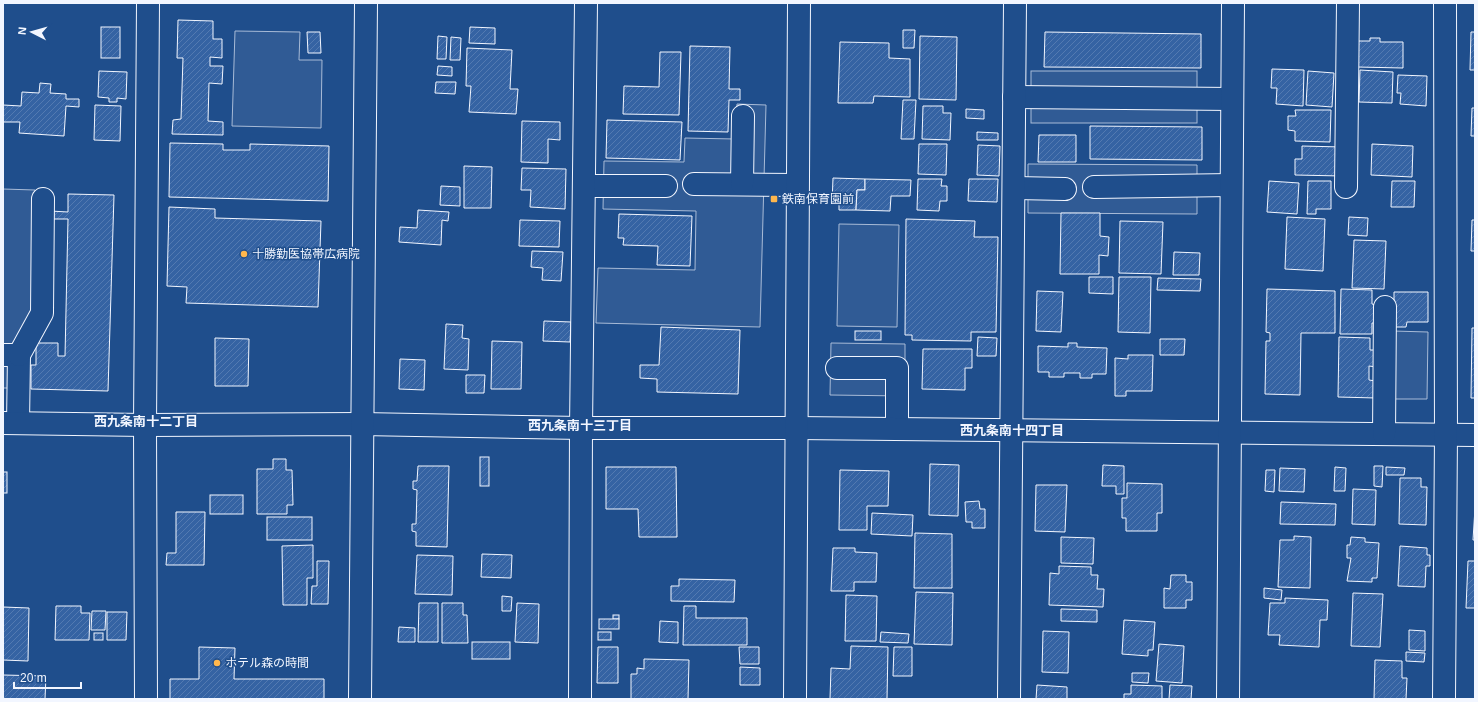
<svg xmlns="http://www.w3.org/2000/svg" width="1478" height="702" viewBox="0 0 1478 702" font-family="Helvetica,'Noto Sans JP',sans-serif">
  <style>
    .built { fill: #305b95; stroke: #a8bbd7 }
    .building { fill: url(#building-hatch); stroke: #f2f6ff }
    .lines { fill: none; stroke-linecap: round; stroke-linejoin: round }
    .minor-casing { stroke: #f2f6ff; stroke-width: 24 }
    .minor { stroke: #1f4e8c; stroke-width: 22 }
    .poi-dot { fill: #ffb74d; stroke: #1f4e8c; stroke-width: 1.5 }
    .labels { text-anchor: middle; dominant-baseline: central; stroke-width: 3; stroke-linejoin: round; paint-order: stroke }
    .poi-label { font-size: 12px; fill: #f2f6ff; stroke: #1f4e8c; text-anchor: start }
    .neighbourhood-label { font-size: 13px; font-weight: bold; fill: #f2f6ff; stroke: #1f4e8c }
  </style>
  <defs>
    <pattern id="building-hatch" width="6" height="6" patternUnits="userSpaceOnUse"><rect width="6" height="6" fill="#3563a3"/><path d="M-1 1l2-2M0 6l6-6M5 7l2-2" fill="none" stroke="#537ab1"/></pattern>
  </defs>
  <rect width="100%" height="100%" fill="#1f4e8c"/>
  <!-- built -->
  <g class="built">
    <polygon points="235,31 300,32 299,60 322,60 321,128 232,126"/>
    <rect x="1031" y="71" width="166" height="52"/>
    <polygon points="737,104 766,105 760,327 596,323 598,268 695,270 696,211 603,209 604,161 684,162 685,138 735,139"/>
    <polygon points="1028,164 1197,165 1197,214 1028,213"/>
    <polygon points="3,189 35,190 33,316 11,388 3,388"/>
    <polygon points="839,224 899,225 897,327 837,326"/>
    <polygon points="1393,331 1428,332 1427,399 1392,399"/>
    <polygon points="831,343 905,344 905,396 830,395"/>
  </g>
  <!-- building -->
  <g class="building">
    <polygon points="178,20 213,21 213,39 222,39 222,58 210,57 210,66 223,66 222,84 209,83 208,121 223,122 223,135 172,134 173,120 181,119 183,58 177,58"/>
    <rect x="101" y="27" width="19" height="31"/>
    <polygon points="470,27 495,28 495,44 469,43"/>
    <polygon points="903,30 915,30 914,48 903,48"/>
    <polygon points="307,32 320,32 321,53 308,53"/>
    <polygon points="1045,32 1201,34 1201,68 1044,67"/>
    <polygon points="1471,32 1475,32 1475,70 1470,70"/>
    <polygon points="438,36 447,37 446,59 437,59"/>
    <polygon points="920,36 957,37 956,100 919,99"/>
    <polygon points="451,37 461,38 460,60 450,60"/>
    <polygon points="1370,38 1380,38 1380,42 1403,42 1403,68 1357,67 1358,41 1370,41"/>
    <polygon points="840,42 889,43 889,58 910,59 910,97 874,96 873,103 838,103"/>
    <polygon points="690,46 730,47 729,89 740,89 740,100 729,100 728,132 688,131"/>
    <polygon points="467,48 512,50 510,89 518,89 516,114 469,112 471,86 466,86"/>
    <polygon points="660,52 681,52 679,115 623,114 624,86 659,87"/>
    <polygon points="438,66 452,67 452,76 437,75"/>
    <polygon points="1272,69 1304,70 1303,106 1276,104 1277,88 1271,88"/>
    <polygon points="1360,70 1393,72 1392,103 1359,102"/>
    <polygon points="99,71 127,72 126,99 117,98 117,102 109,102 109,98 98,97"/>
    <polygon points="1308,71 1334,73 1332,107 1306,105"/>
    <polygon points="1398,75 1427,76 1426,106 1400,104 1401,93 1397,93"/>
    <polygon points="436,82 456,82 455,94 435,93"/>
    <polygon points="40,83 51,84 50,93 66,94 66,99 79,99 79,107 66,106 64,136 19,133 20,122 3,122 3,105 21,106 22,92 39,93"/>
    <polygon points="903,100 916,100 914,139 901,139"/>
    <polygon points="95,105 121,106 120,141 94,140"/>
    <polygon points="923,106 943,106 943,113 951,113 950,140 922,139"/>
    <polygon points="1472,108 1475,108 1475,136 1471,136"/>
    <polygon points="966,109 984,110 984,119 966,118"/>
    <polygon points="1295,110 1331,110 1330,142 1295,141 1295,131 1288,130 1288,116 1296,116"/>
    <polygon points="607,120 682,122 680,160 606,158"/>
    <polygon points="522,121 560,122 560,140 548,139 548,163 521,162"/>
    <polygon points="1090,126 1202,127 1202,160 1090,159"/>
    <polygon points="977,132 998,133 998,140 977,140"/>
    <polygon points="1039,135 1076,135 1076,162 1038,162"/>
    <polygon points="170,143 223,144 223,150 250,150 250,144 329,146 328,201 169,197"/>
    <polygon points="919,144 947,144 946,175 918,174"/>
    <polygon points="1372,144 1413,146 1412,177 1371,175"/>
    <polygon points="978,145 1000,146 999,176 977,175"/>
    <polygon points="1302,146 1342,147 1342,176 1295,175 1295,159 1302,159"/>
    <polygon points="464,166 492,167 491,208 464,208"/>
    <polygon points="522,168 566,169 565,209 530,207 531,190 521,190"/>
    <polygon points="833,178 865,179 865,190 857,190 856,210 839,210 839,204 832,204"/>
    <polygon points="865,179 911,180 910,196 891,196 890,211 856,210 857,190 865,190"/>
    <polygon points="918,179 942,179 941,186 947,186 947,201 940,201 939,211 917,210"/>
    <polygon points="969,179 998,179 997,202 968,201"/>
    <polygon points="1269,181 1299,183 1297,214 1267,212"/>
    <polygon points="1308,181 1331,181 1331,209 1316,209 1316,214 1307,214"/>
    <polygon points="1392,181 1415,181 1414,207 1391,207"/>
    <polygon points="441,186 460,187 460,206 440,205"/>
    <polygon points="68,194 114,195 108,391 31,389 31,365 36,365 36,343 58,343 58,356 65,356 68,219 50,219 50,211 68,212"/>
    <polygon points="169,207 215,209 215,218 321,221 318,307 186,303 187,287 167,286"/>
    <polygon points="418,210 449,212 448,221 442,220 441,245 399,242 400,227 417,228"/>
    <polygon points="1061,213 1100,213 1100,236 1109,237 1108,256 1099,255 1099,274 1060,274"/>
    <polygon points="619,214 692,216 690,266 657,265 658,246 623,245 624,238 618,238"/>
    <polygon points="1287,217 1325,219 1323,271 1285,269"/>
    <polygon points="1349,217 1368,218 1367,236 1348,235"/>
    <polygon points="906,219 975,221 974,237 998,237 996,332 971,332 971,341 912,340 912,335 905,335"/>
    <polygon points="520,220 560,221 559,247 519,246"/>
    <polygon points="1472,220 1475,220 1475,251 1471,251"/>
    <polygon points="1120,221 1163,222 1161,274 1119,273"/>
    <polygon points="1354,240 1386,241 1384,289 1352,288"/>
    <polygon points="532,251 563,252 561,281 542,280 543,268 531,267"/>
    <polygon points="1174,252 1200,253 1199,275 1173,275"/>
    <polygon points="1089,277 1113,277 1113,294 1089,293"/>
    <polygon points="1119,277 1151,277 1150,333 1118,332"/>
    <polygon points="1158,278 1201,279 1200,291 1157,290"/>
    <polygon points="1267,289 1335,291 1335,333 1301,333 1300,395 1265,394 1266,341 1270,341 1270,333 1266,332"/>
    <polygon points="1341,289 1372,290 1372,304 1376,305 1375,323 1372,323 1372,334 1340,334"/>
    <polygon points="1037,291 1063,292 1061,332 1036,331"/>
    <polygon points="1394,292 1428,292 1428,322 1407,322 1406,327 1394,327"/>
    <polygon points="544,321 571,322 570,342 543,341"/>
    <polygon points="446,324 463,325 462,338 469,339 468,370 444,369"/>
    <polygon points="661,327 740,330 738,394 657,392 657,379 640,378 640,365 659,365"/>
    <polygon points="1472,328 1475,328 1475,398 1471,398"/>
    <rect x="855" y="331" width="26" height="9"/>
    <polygon points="978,337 997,338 996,356 977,356"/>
    <polygon points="1339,337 1370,338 1370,350 1378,350 1377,367 1369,366 1369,380 1376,381 1376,398 1338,397"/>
    <polygon points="215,338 249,339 248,386 215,386"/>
    <polygon points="1160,339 1185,339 1184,355 1160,355"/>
    <polygon points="492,341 522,342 521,389 491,389"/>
    <polygon points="1068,343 1077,343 1077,347 1107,348 1106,374 1092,374 1092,378 1080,378 1080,373 1064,373 1064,377 1049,377 1049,372 1038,372 1038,346 1068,347"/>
    <polygon points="923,349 972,349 972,368 965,368 965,390 922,389"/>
    <polygon points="1128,355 1153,355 1152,391 1126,391 1126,396 1115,396 1115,358 1128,359"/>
    <polygon points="400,359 425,360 424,390 399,389"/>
    <polygon points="466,375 485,375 484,393 466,393"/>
    <rect x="480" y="457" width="9" height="29"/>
    <polygon points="273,459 286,459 286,470 292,470 293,505 287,505 287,514 257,514 257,469 273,469"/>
    <polygon points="930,464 959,465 958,516 929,515"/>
    <polygon points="1103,465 1124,466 1124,494 1116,494 1116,486 1102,486"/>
    <polygon points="418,466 449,466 447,547 416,546 416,532 412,531 412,524 416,524 417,490 413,489 413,481 417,481"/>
    <polygon points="1374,466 1383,466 1382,487 1374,486"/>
    <polygon points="606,467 676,467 677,537 639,537 638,509 606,509"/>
    <polygon points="1335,467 1346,468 1345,491 1334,491"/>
    <polygon points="1386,467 1405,468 1404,475 1386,475"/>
    <polygon points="1280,468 1305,469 1304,492 1279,491"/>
    <polygon points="840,470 889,471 888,506 867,506 867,530 839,530"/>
    <polygon points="1266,470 1275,470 1274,492 1265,491"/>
    <rect x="3" y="472" width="4" height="21"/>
    <polygon points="1400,478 1421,478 1421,487 1427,487 1426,525 1399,524"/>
    <polygon points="1127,483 1162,484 1162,513 1157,513 1157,531 1126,531 1126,518 1122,518 1122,498 1127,498"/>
    <polygon points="1036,485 1067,485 1065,532 1035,531"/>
    <polygon points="1353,489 1376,490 1375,525 1352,524"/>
    <rect x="210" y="495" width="33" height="19"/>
    <polygon points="979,501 980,509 985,509 985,528 972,528 972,522 966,522 965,502"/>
    <polygon points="1281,502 1336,504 1335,525 1280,524"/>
    <polygon points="1475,508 1475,540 1473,540"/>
    <polygon points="176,512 205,512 204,565 166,565 167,553 176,553"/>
    <polygon points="872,513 913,515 912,536 871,534"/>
    <rect x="267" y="517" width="45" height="23"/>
    <polygon points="915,533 952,534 952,588 914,588"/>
    <polygon points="1294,536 1311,537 1310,588 1278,587 1280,540 1294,540"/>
    <polygon points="1061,537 1094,538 1093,564 1061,563"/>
    <polygon points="1351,537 1365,538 1365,542 1379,543 1377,578 1372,578 1372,582 1347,581 1351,558 1347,558 1347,545 1350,545"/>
    <polygon points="313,545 313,578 307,578 307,605 283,605 282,546"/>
    <polygon points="1400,546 1427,548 1427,555 1430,555 1430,566 1426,566 1425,587 1398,586"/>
    <polygon points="833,548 855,548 855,552 877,553 876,582 854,582 854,591 831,591"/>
    <polygon points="482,554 512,555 511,578 481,577"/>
    <polygon points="417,555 453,556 452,595 415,594"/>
    <polygon points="317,561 329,561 328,604 311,604 312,586 317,586"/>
    <polygon points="1468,561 1475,561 1475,608 1466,608"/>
    <polygon points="1059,566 1091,567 1091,575 1098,575 1097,589 1104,589 1103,607 1049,605 1050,573 1059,574"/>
    <polygon points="1171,575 1186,575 1186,582 1192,582 1192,600 1186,600 1186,608 1164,608 1164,588 1170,589"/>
    <polygon points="679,579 735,580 734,602 671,601 671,586 679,586"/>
    <polygon points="1264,588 1282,590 1281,600 1264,598"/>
    <polygon points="916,592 953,593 952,645 914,644"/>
    <polygon points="1353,593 1383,594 1380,647 1351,646"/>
    <polygon points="846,595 877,596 876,641 845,641"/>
    <polygon points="502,596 512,597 511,611 502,611"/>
    <polygon points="1285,598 1328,600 1327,620 1320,620 1319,647 1279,645 1280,635 1268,635 1270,603 1285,603"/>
    <polygon points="419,603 438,603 438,642 418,642"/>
    <polygon points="442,603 463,603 463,615 467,615 468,643 442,643"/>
    <polygon points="517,603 539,604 538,643 515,642"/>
    <polygon points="56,606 81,606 81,613 90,613 89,640 55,640"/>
    <polygon points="684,606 696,606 696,618 747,618 747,645 683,645"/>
    <polygon points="3,607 29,608 28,661 3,660"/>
    <polygon points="1061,609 1097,610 1097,622 1061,621"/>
    <polygon points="92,611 106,611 105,630 91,630"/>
    <polygon points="107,612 127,612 126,640 107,640"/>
    <rect x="613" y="615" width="6" height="4"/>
    <rect x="599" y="619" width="20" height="10"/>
    <polygon points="1124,620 1155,622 1153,650 1148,650 1148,656 1122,654"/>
    <polygon points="660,621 678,622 678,643 659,642"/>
    <polygon points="399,627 415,628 415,642 398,642"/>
    <polygon points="1409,630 1425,631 1425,651 1409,650"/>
    <polygon points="1043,631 1069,632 1068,673 1042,672"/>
    <rect x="598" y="632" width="13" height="8"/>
    <polygon points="881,632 909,634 908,643 880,642"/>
    <rect x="94" y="633" width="9" height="7"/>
    <rect x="472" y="642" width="38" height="17"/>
    <polygon points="1159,644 1184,646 1182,683 1156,681"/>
    <polygon points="851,646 888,647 887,699 830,699 831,668 850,669"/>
    <polygon points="199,647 235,648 234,679 324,679 324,699 170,699 170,679 199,679"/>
    <polygon points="598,647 618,647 618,683 597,683"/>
    <polygon points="739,647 759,647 759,664 740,664"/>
    <polygon points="894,647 912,647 912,676 893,676"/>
    <polygon points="1406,652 1425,653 1424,662 1406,661"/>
    <polygon points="644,659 689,660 688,699 631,699 631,674 637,674 637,668 644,669"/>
    <polygon points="1375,660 1402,661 1402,678 1407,678 1406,699 1374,699"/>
    <polygon points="740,667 760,668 760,685 740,685"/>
    <polygon points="1132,673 1149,673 1148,683 1132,682"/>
    <polygon points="3,675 46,676 45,699 3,699"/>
    <polygon points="1037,685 1067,687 1067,699 1036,699"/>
    <polygon points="1131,685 1162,686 1162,699 1124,699 1124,694 1131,694"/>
    <polygon points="1170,685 1192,686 1191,699 1169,699"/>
  </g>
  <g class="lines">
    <!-- minor casing -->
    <g class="minor-casing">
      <g id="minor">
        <polyline points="1014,97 1232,99"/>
        <polyline points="694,184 797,185"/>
        <polyline points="742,184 743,116"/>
        <polyline points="584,186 666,186"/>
        <polyline points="1094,187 1231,185"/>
        <polyline points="1346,187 1348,3"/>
        <polyline points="1014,188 1065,189"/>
        <polyline points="3,355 19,355 18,423"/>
        <polyline points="19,355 42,313 43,199"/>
        <polyline points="837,368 897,368 897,429"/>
        <polyline points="3,423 145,425 362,424 581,428 796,428 1475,435"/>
        <polyline points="1384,434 1385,307"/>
        <polyline points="146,699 145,425 148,3"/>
        <polyline points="360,699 366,3"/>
        <polyline points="580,699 581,428 586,3"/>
        <polyline points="795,699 799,3"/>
        <polyline points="1009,699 1015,3"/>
        <polyline points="1228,699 1233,3"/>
        <polyline points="1444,699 1446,434 1445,3"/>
      </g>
    </g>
    <!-- minor -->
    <use href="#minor" class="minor"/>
  </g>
  <!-- markers -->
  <g class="poi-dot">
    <rect x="770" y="195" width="8" height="8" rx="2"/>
    <circle cx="244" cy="254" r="4"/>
    <circle cx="217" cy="663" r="4"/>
  </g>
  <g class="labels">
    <!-- poi labels -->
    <g class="poi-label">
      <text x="782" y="199">鉄南保育園前</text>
      <text x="252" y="254">十勝勤医協帯広病院</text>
      <text x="225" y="663">ホテル森の時間</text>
    </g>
    <!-- neighbourhood labels -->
    <g class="neighbourhood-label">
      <text x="146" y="421">西九条南十二丁目</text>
      <text x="580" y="425">西九条南十三丁目</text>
      <text x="1012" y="430">西九条南十四丁目</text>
    </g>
  </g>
  <!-- border -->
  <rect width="1478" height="702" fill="none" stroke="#f2f6ff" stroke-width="8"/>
  <!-- north arrow -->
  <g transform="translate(32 32) rotate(276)" stroke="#1f4e8c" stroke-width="3" paint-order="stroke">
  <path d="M0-3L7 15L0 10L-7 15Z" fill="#f2f6ff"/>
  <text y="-6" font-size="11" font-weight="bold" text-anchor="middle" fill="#f2f6ff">N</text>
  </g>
  <!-- scale -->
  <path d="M14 682v6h67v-6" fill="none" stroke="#f2f6ff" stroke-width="2"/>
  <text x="20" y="682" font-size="12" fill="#f2f6ff" stroke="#1f4e8c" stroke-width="3" paint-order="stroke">20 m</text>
</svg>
